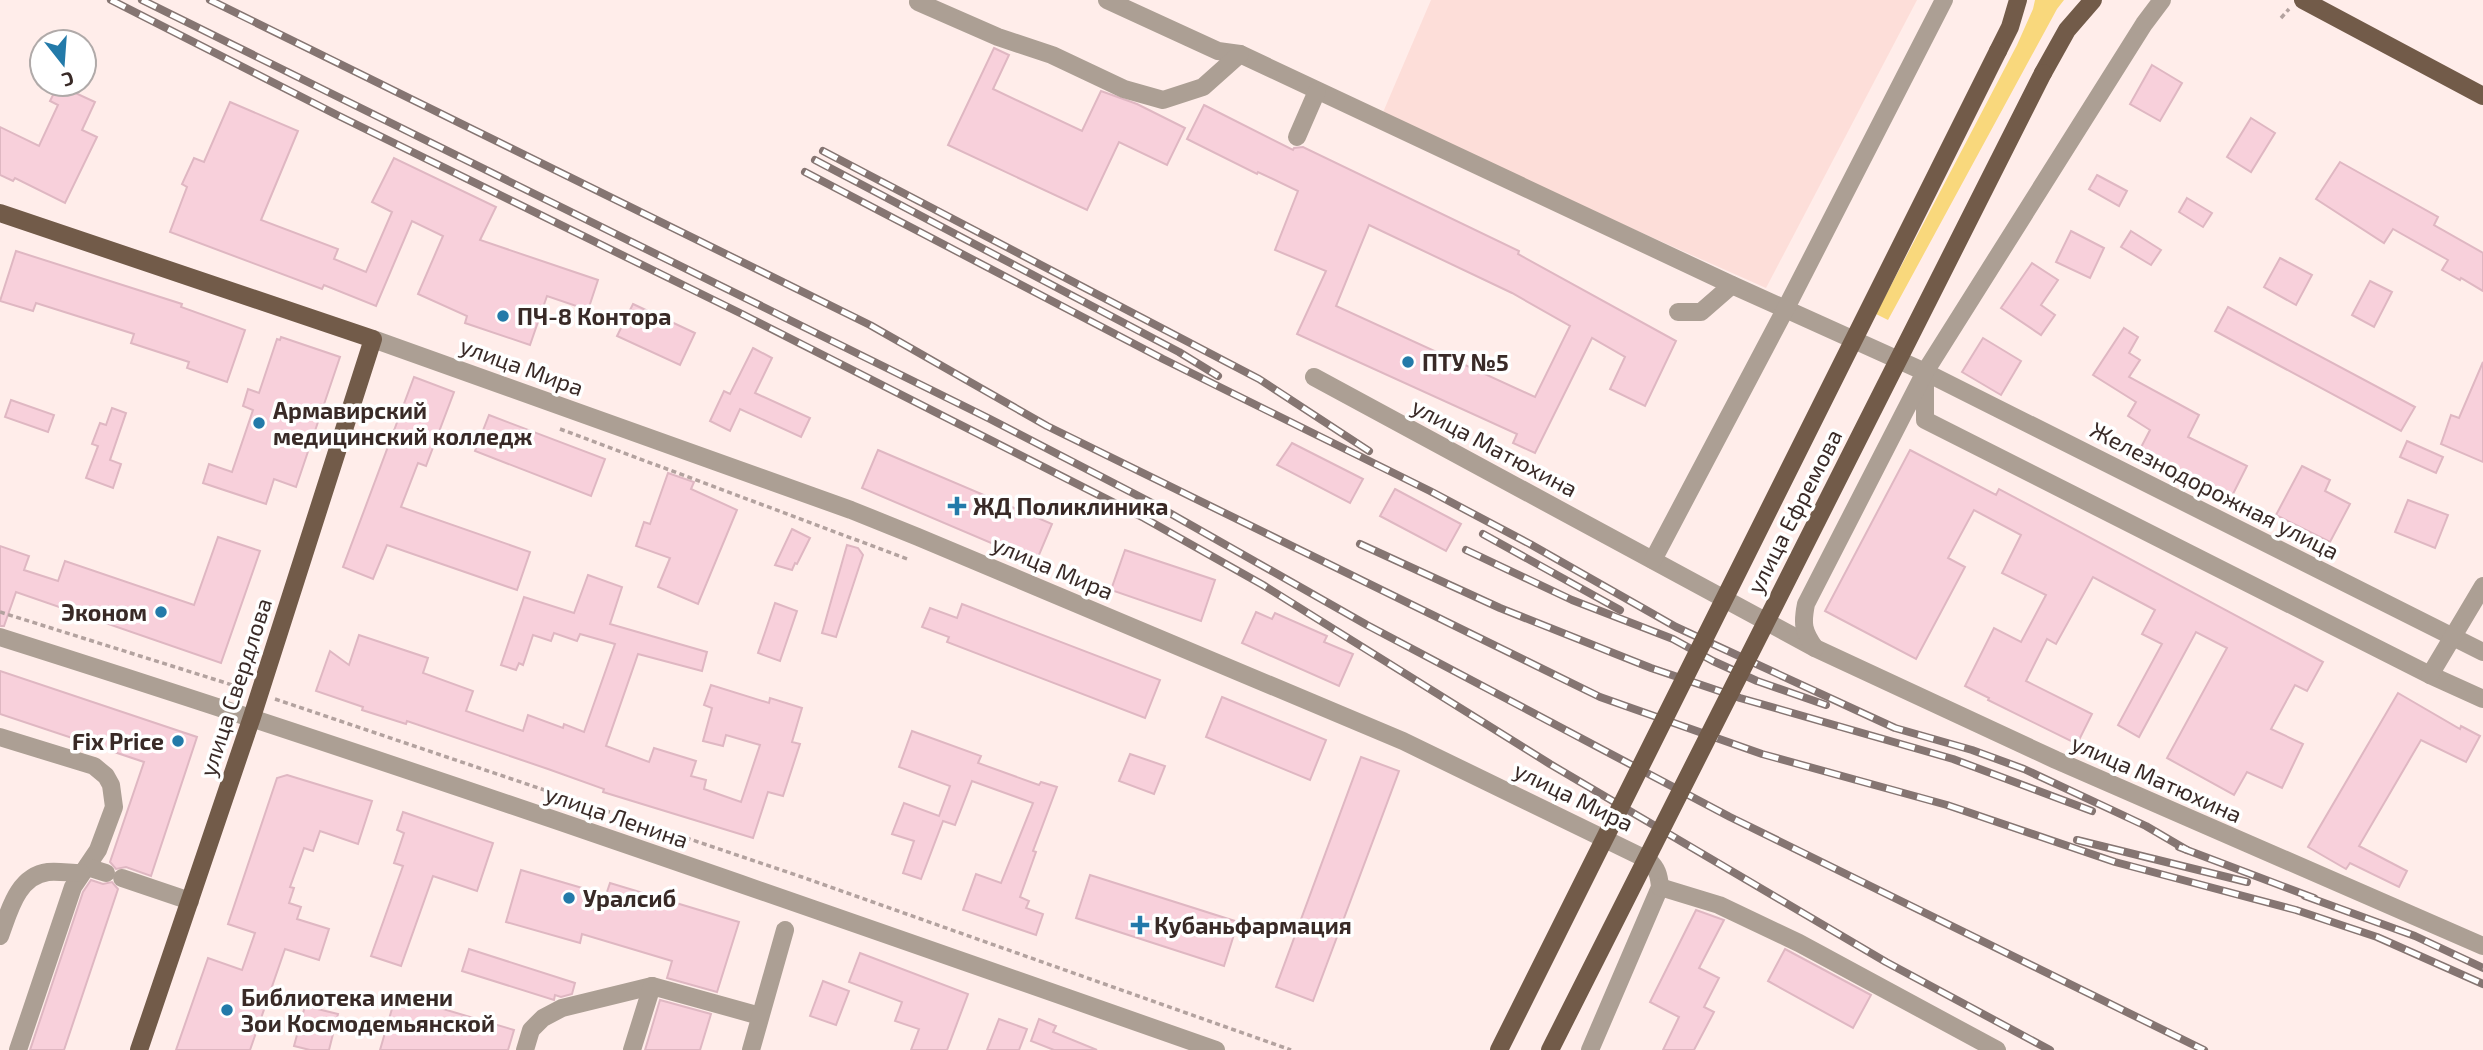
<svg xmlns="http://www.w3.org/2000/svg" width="2483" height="1050" viewBox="0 0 2483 1050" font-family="'Exo 2',sans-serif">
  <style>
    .built { fill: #fdded9 }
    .green { fill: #f9d87c }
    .building { fill: #f8d0db; stroke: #dfb7c2; stroke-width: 2; fill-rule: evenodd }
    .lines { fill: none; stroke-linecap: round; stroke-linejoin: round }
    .path { stroke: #b3a29f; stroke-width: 3.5; stroke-dasharray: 5 3.5; stroke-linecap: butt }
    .minor { stroke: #ac9f94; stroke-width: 18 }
    .major { stroke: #725b49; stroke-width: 18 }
    .rail-casing { stroke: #857572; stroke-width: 8 }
    .rail { stroke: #fff; stroke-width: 5; stroke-dasharray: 16; stroke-linecap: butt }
    .major-bridge { stroke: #725b49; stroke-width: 18 }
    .poi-dot { fill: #237aa9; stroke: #fff; stroke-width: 2.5 }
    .labels { text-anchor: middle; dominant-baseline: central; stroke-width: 7; stroke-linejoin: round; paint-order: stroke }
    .poi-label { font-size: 23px; font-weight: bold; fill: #392a27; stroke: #fff; text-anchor: start }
    .street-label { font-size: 23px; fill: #392a27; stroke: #fff }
  </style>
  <rect width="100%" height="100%" fill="#ffedea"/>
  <!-- built -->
  <polygon class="built" points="1431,0 1917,0 1766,288 1381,117"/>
  <!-- green -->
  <polygon class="green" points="2035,0 2064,0 2057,9 1888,320 1876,314 2017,45 2033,9"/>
  <!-- building -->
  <g class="building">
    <polygon points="994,48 1009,55 993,89 1082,131 1101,91 1137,104 1185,128 1167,165 1119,142 1087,210 948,145"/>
    <polygon points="2152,65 2182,83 2160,121 2130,104"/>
    <polygon points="58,85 95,102 82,130 97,137 65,203 15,178 13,181 0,175 0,127 39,146 58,105 50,101"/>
    <polygon points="230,102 298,131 261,220 338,249 334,259 366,272 392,212 372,202 394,158 496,207 480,240 598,280 588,310 547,296 530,345 465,323 467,316 418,294 443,236 412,221 376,306 324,285 322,289 170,232 187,187 182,184 194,158 204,162"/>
    <path d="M1204 105 1293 150 1294 148 1303 147 1519 251 1518 254 1676 341 1645 406 1610 389 1625 357 1592 338 1535 453 1513 443 1517 434 1297 334 1326 271 1275 250 1298 191 1258 172 1257 174 1187 139ZM1369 225 1512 293 1570 326 1535 397 1336 306Z"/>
    <polygon points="2251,118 2275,133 2251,172 2227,157"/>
    <polygon points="2340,162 2438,217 2434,225 2483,253 2483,291 2461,278 2460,280 2442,270 2448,260 2393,229 2384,243 2316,199"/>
    <polygon points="2097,175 2127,191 2119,206 2089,189"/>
    <polygon points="2187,198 2212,213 2203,227 2179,212"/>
    <polygon points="2071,231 2104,248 2090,278 2056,262"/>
    <polygon points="2131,231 2161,250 2151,265 2121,247"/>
    <polygon points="16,251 182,304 181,307 245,330 227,382 187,368 189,362 131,343 134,334 36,303 33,311 0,301"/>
    <polygon points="2280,258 2312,275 2296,305 2264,287"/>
    <polygon points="2032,263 2058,280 2041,305 2055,315 2041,335 2001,308"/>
    <polygon points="2370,281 2392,292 2374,327 2352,315"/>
    <polygon points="633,304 695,333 680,365 617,336"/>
    <polygon points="2228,307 2415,407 2401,431 2215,331"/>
    <polygon points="2124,328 2138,337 2129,353 2140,360 2129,377 2199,415 2188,437 2247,466 2230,500 2137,455 2150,430 2128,416 2136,402 2093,375"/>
    <polygon points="281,337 340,357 296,487 274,479 266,504 203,483 209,464 232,472 253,410 243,406 248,389 259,393 277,339 280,340"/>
    <polygon points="1983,338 2021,361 2001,395 1962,372"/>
    <polygon points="753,348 772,358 755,393 810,418 801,437 740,409 730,431 710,421 724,391 730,394"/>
    <polygon points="2483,362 2483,462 2441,444 2451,415 2459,418"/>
    <polygon points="414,377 454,392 426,466 418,463 401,507 530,552 517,590 387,545 373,579 343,567"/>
    <polygon points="11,400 54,415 48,432 5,417"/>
    <polygon points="112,408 126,413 110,460 121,464 113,488 86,478 98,446 92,444 100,423 106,425"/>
    <polygon points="489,415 605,459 591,496 475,451"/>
    <polygon points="2407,441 2443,457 2436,473 2400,457"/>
    <polygon points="1292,443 1363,479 1350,503 1277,465"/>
    <polygon points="878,450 1052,524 1036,562 862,488"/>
    <polygon points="1910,450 1996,495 1999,489 2323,662 2307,691 2295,685 2271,729 2303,744 2282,788 2247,772 2234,795 2167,758 2227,648 2196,632 2139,737 2118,725 2162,644 2142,634 2155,610 2093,577 2056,644 2047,639 2026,681 2092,714 2077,744 1988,700 1989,698 1965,686 1994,628 2021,642 2046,595 2002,573 2021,535 1974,510 1948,558 1965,567 1916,659 1825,611"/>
    <polygon points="2302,466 2330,480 2325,491 2350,504 2330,542 2276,515"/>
    <polygon points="668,473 694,482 691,489 737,510 698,604 658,587 670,558 636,546 644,522 650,524"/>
    <polygon points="1395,489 1461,524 1446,551 1380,516"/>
    <polygon points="2408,500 2448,515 2435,548 2395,532"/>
    <polygon points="792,529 810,538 797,564 795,563 792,570 775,565"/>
    <polygon points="218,537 260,551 221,663 16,592 4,626 0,626 0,546 29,556 24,570 58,581 65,561 194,605"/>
    <polygon points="847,545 858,548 863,555 836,637 822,633"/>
    <polygon points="1125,550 1215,580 1201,621 1111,590"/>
    <polygon points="588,575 622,587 610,624 707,652 702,671 638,654 606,746 649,762 654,748 696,761 691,776 706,780 704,789 741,802 760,745 726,735 723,746 703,741 712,708 704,705 711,685 769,703 770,698 802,708 792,742 800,744 783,796 768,792 753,838 603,792 604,789 548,769 407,721 406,724 362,710 363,707 316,691 330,651 349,665 359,635 428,658 423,673 473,691 466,711 523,731 528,715 563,728 564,724 584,732 615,644 580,634 577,641 554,633 551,641 533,635 523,665 519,663 516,670 501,665 524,597 574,613"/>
    <polygon points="775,603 797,611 780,661 758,653"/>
    <polygon points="962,604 1160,680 1145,718 947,642 949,637 922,627 930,608 957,618"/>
    <polygon points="1256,612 1272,619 1275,613 1327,636 1324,642 1353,654 1339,686 1242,643"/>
    <polygon points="0,671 197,737 151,876 126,867 116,869 110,862 144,762 0,714"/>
    <polygon points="2398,693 2460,729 2461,726 2480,736 2466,762 2421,740 2359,846 2407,871 2399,887 2350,863 2346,869 2308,847"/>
    <polygon points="1222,697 1326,740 1310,780 1206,737"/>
    <polygon points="912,731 981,756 978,763 1039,785 1041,782 1057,787 1033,851 1036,852 1020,897 1029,901 1026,908 1043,914 1036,935 963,910 976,874 1001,883 1033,803 972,781 955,825 943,821 921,879 903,873 914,841 892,834 904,803 939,816 950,786 899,767"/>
    <polygon points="1130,754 1165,766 1154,794 1119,781"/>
    <polygon points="1361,757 1399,771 1313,1001 1276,987"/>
    <polygon points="287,775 372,801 358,844 320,831 313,851 304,848 290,887 294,888 289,903 301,907 297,919 329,929 319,960 285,949 250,1050 176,1050 208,958 242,970 255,933 228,924 277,778"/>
    <polygon points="403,812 493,843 477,891 433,876 401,966 371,956 403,866 394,863 404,833 397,830"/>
    <polygon points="521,870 606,895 610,883 739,922 717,992 667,978 672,961 582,934 580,943 506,922"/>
    <polygon points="1090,875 1238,922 1224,966 1076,918"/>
    <polygon points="91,880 103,884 112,882 118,889 64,1050 30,1050 83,892"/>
    <polygon points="1696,910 1724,920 1699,968 1719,978 1704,1007 1714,1012 1694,1050 1663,1050 1679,1017 1650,1002"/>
    <polygon points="469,949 575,983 572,994 561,997 555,995 554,1000 462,971"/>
    <polygon points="1785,949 1871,995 1853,1028 1768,981"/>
    <polygon points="860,953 968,994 947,1050 911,1050 919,1029 895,1021 902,1002 849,982"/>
    <polygon points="823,981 849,991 836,1025 810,1016"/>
    <polygon points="396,995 514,1030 508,1050 380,1050"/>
    <polygon points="660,1000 711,1014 700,1050 645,1050"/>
    <polygon points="305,1006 338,1014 329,1050 310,1050 294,1046"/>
    <polygon points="999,1019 1027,1029 1019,1050 987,1050"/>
    <polygon points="1039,1019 1056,1026 1053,1032 1097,1050 1054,1050 1031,1041"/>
  </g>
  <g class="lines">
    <!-- path -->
    <g class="path">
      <polyline points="2281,18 2289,9"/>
      <polyline points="560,429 910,560"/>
      <polyline points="0,612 242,688"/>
      <polyline points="275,699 802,877 1291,1050"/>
    </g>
    <!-- minor -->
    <g class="minor">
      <polyline points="1107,0 1218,51 1240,54 1732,285 1925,372 2483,652"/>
      <polyline points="918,2 998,37 1052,55 1124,89 1163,100 1203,87 1240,54"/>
      <polyline points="1297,137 1317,91"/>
      <polyline points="1678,312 1701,312 1732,285"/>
      <path d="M373 339 851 510 918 537 1403 741 1648 860C1657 868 1659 875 1660 887L1590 1050"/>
      <polyline points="1925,376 1925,420 2430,675 2483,699"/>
      <polyline points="1314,377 1815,648 2056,760 2483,946"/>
      <polyline points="1653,560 1786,308 1944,0"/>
      <path d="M0 637C408 766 812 908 1216 1050"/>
      <path d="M1815 648C1803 631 1802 624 1806 604L1925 372 2144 24 2162 0"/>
      <polyline points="2430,675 2483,586"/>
      <polyline points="0,737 94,766 106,776 111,785 114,807 98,850 73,887 18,1050"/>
      <polyline points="87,867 106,873"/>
      <polyline points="122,878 190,901"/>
      <polyline points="1660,887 1719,905 1799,943 1997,1050"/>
      <path d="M0 936C9 912 17 876 48 872 58 871 71 873 81 873"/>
      <polyline points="525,1050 531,1030 543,1018 562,1008 652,986"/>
      <polyline points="632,1050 652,986 760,1016"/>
      <polyline points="751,1050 785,930"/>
    </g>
    <!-- major -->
    <g class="major">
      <polyline points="2303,0 2483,96"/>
      <polyline points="1998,51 2010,27 2018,0"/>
      <polyline points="2043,73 2067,30 2093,0"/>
      <polyline points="0,213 373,339 252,717 139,1050"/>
    </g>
    <!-- rail casing -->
    <g class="rail-casing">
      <g id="rail">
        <polyline points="111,0 337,115 742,314 1144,518 1263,585 1550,764 1886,962 2050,1050"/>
        <polyline points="142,0 990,419 1152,503 1367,625 1730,817 2204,1050"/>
        <polyline points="210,0 870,325 1047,426 1600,697 1762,754 1947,805 2115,862 2296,910 2377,937 2483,984"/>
        <polyline points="823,151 1259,379 1369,451"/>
        <polyline points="815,160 1179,352 1218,376"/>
        <polyline points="805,172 1163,359 1430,491 1530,544 1676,627 1895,728 1972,750 2024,769 2146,826 2187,850"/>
        <polyline points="1483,534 1620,610"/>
        <polyline points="1360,544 1500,608 1651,668 1740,698 1953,759 2092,811"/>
        <polyline points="1466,550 1572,600 1673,639 1713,661 1757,681 1826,705"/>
        <polyline points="2077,840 2247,882"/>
        <polyline points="2179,847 2314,898"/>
        <polyline points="2305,896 2415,936 2483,968"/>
      </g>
    </g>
    <!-- rail -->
    <use href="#rail" class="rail"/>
    <!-- major-bridge -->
    <g class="major-bridge">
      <polyline points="1499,1050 1998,51"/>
      <polyline points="1550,1050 2043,73"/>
    </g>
  </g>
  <!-- markers -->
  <g class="poi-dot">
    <circle cx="503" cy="316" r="7"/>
    <circle cx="1408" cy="362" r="7"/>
    <circle cx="259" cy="423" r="7"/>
    <path d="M953.5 495.5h7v7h7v7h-7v7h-7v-7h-7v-7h7z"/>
    <circle cx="161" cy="612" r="7"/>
    <circle cx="178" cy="741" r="7"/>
    <circle cx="569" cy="898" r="7"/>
    <path d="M1136.5 914.5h7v7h7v7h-7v7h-7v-7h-7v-7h7z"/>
    <circle cx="227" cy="1010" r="7"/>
  </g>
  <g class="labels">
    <!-- poi labels -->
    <g class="poi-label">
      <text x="517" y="316">ПЧ-8 Контора</text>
      <text x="1422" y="362">ПТУ №5</text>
      <text x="273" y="410">Армавирский<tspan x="273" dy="26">медицинский колледж</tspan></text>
      <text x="973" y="506">ЖД Поликлиника</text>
      <text x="147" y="612" text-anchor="end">Эконом</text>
      <text x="164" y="741" text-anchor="end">Fix Price</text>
      <text x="583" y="898">Уралсиб</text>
      <text x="1154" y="925">Кубаньфармация</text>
      <text x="241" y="997">Библиотека имени<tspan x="241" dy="26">Зои Космодемьянской</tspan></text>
    </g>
    <!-- street labels -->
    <g class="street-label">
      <text transform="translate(522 366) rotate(20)">улица Мира</text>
      <text transform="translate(1495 447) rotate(28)">улица Матюхина</text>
      <text transform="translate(2215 490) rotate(27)">Железнодорожная улица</text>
      <text transform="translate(1794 511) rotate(-63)">улица Ефремова</text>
      <text transform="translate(1053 567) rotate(23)">улица Мира</text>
      <text transform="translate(235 687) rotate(-72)">улица Свердлова</text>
      <text transform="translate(2157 778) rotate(24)">улица Матюхина</text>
      <text transform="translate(1574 796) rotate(26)">улица Мира</text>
      <text transform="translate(617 816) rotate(19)">улица Ленина</text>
    </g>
  </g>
  <!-- north arrow -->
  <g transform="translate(63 63) rotate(163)"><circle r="33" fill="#ffffff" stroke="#b0aaa9" stroke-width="2"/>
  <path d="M0-5L12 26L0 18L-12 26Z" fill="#237aa9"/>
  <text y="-10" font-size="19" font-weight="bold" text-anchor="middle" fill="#392a27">С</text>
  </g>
</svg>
